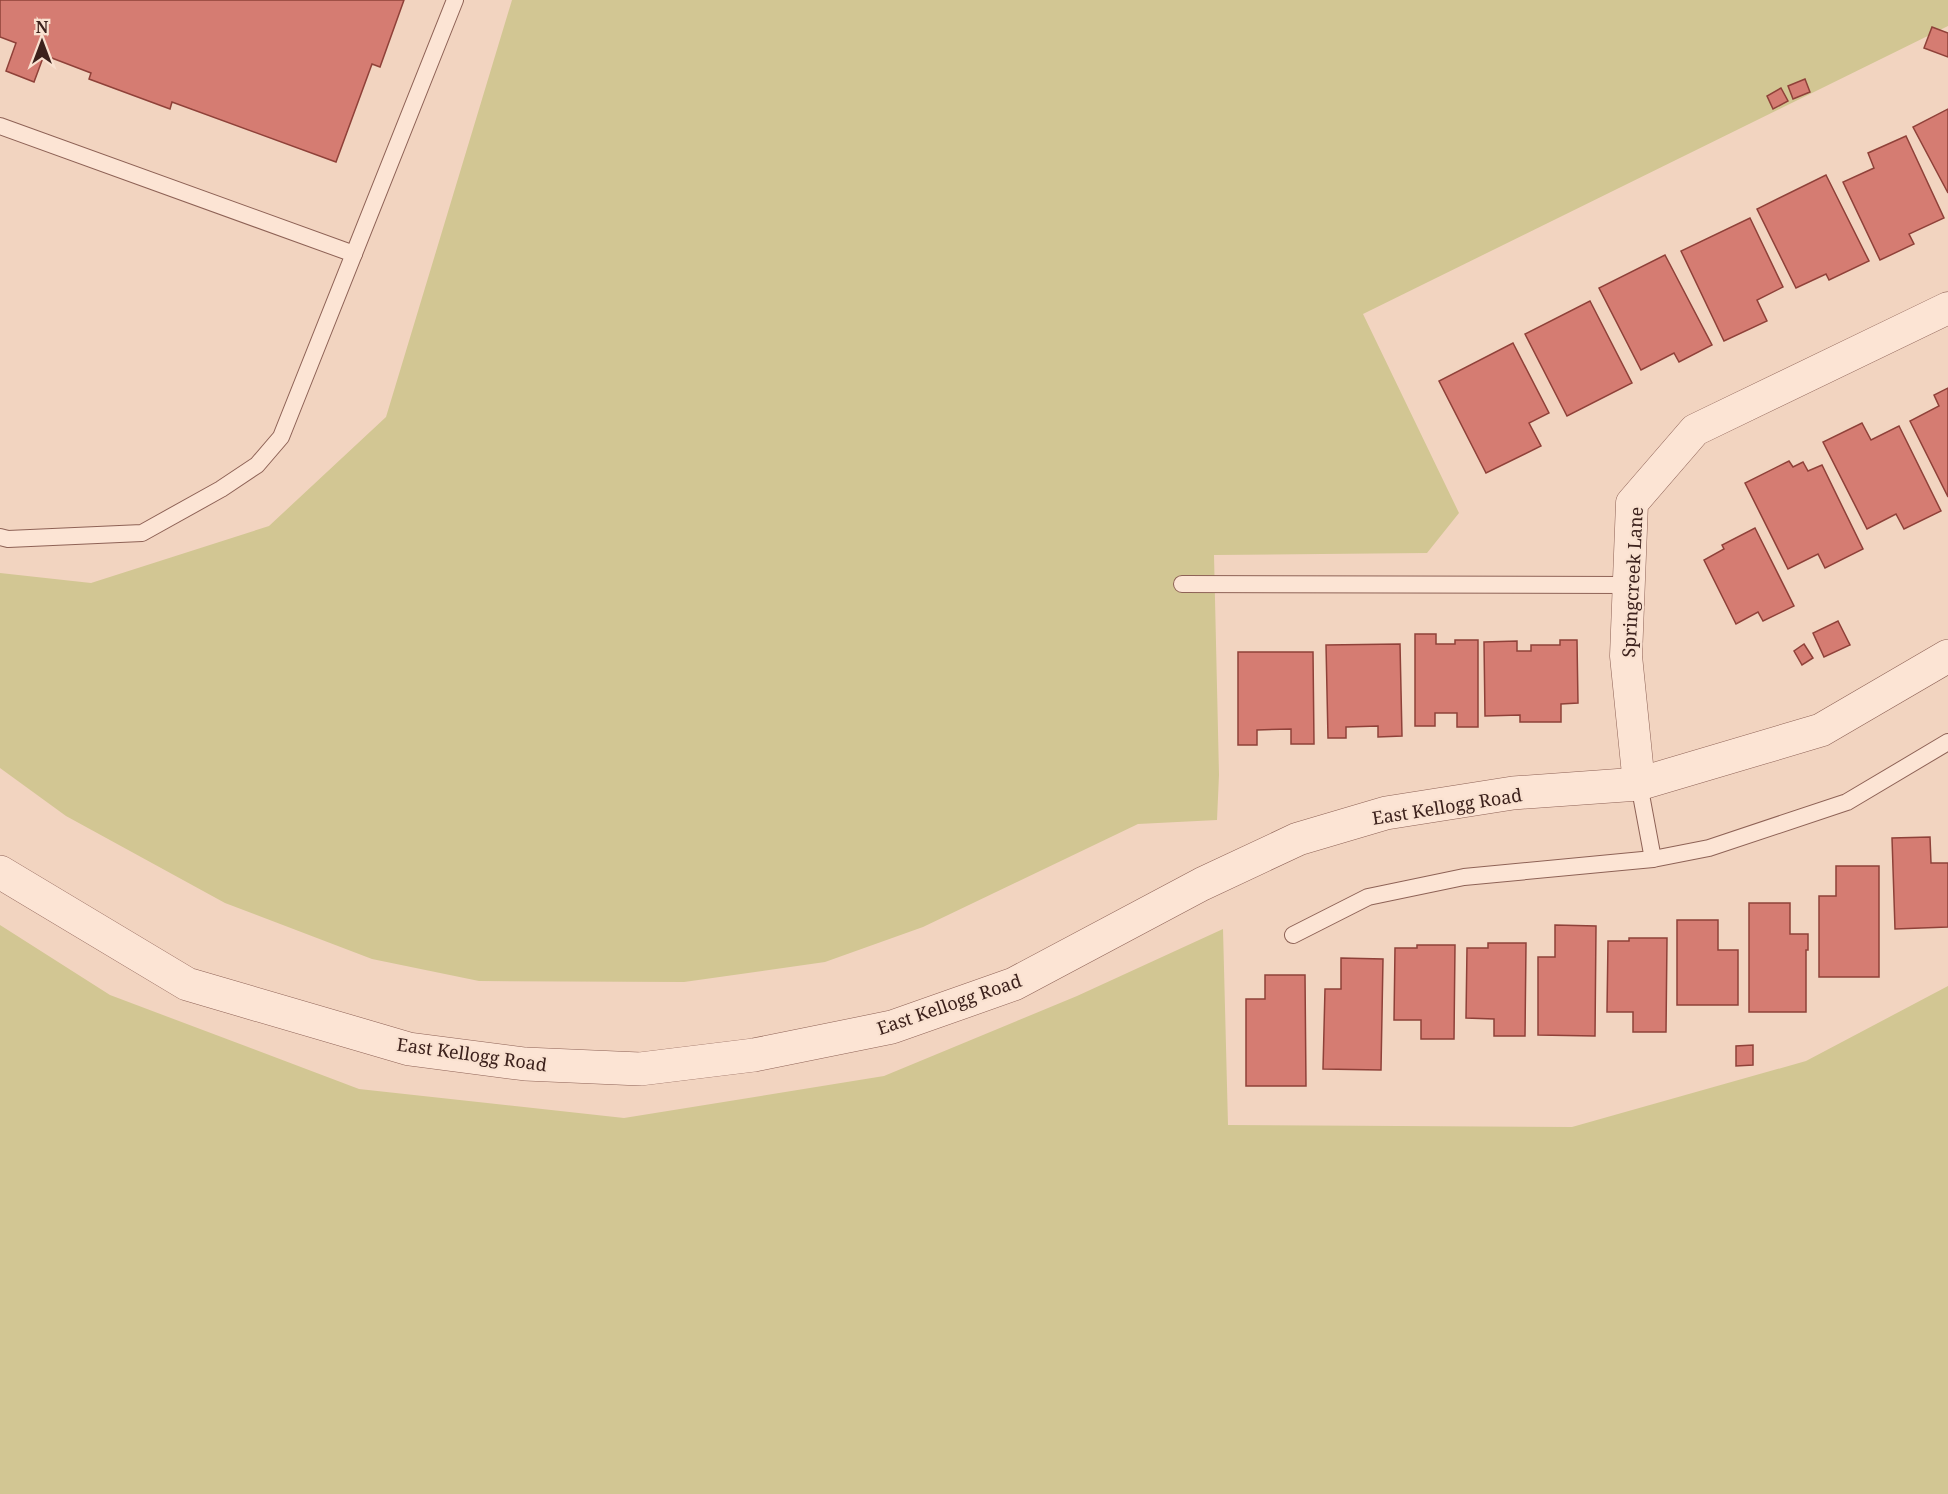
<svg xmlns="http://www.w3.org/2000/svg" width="1948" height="1494" viewBox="0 0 1948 1494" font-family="'Noto Serif',serif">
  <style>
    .green { fill: #d2c693 }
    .building { fill: #d57c72; stroke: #8f4139; stroke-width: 1.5 }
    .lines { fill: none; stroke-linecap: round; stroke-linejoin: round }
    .service-casing { stroke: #8e6256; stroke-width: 18 }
    .minor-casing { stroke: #8e6256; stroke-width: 33 }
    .tertiary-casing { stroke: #8e6256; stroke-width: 34 }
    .service { stroke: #fce4d4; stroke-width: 16 }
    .minor { stroke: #fce4d4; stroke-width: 32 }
    .tertiary { stroke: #fce4d4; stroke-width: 33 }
    .labels { text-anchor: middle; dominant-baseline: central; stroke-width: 4.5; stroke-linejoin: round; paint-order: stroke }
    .street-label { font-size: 18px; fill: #3c211c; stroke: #f9e1d0 }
  </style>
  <rect width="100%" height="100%" fill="#f2d4c0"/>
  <!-- green -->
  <g class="green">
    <polygon points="512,0 1948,0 1948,26 1363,314 1459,513 1427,553 1214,555 1219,775 1217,820 1138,824 923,927 825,962 684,982 479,981 372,959 225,903 66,816 0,768 0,573 91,583 269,526 386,417"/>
    <polygon points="0,925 110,995 359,1089 624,1118 884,1076 1077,996 1223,929 1228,1125 1572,1127 1806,1061 1948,986 1948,1494 0,1494"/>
  </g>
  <!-- building -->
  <g class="building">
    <polygon points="0,0 404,0 380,67 372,64 336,162 172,102 170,109 89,79 91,73 44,55 34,82 6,71 16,43 0,37"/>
    <polygon points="1932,27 1948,33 1948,57 1924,48"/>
    <polygon points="1805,79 1810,92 1793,99 1788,86"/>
    <polygon points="1781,88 1788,101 1773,109 1767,96"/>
    <polygon points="1948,109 1948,193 1913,127"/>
    <polygon points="1906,136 1944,218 1909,234 1914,244 1880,260 1843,182 1874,168 1868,153"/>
    <polygon points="1826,175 1869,261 1829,280 1826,274 1796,288 1757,209"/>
    <polygon points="1750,218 1783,287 1757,300 1767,321 1724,341 1681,251"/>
    <polygon points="1665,255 1712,345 1679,362 1674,353 1641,370 1599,288"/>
    <polygon points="1590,301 1632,383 1567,416 1525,334"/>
    <polygon points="1513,343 1549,413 1529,423 1541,446 1486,473 1439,381"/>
    <polygon points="1948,388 1948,497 1910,421 1939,406 1934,395"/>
    <polygon points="1862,423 1871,440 1899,426 1941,511 1904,529 1896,514 1867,529 1823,442"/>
    <polygon points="1789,461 1793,467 1803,462 1808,471 1822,465 1863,549 1825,568 1818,554 1788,569 1745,483"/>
    <polygon points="1755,528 1794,606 1763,621 1758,612 1736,624 1704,560 1724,549 1722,545"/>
    <polygon points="1838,621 1850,645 1824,657 1813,633"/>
    <polygon points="1415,634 1436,634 1436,644 1455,644 1455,640 1478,640 1478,727 1457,727 1457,713 1435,713 1435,726 1415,726"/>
    <polygon points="1560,640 1577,640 1578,703 1561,704 1561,722 1520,722 1520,715 1485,716 1484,642 1517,641 1517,651 1531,651 1531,645 1560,645"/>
    <polygon points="1400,644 1402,736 1378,737 1378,726 1346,727 1346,738 1328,738 1326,645"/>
    <polygon points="1804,644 1813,658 1802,665 1794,651"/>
    <polygon points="1238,652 1313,652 1314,744 1291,744 1291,729 1257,730 1257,745 1238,745"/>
    <polygon points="1930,837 1931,863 1948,863 1948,927 1895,929 1892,838"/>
    <polygon points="1836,866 1879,866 1879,977 1819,977 1819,896 1836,896"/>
    <polygon points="1749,903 1790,903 1790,934 1808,934 1808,950 1806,950 1806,1012 1749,1012"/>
    <polygon points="1677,920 1718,920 1718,950 1738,950 1738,1005 1677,1005"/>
    <polygon points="1555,925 1596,926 1595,1036 1538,1035 1538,957 1555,957"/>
    <polygon points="1629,938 1667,938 1666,1032 1633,1032 1633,1012 1607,1012 1608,941 1629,941"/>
    <polygon points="1488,943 1526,943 1525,1036 1494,1036 1494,1019 1466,1018 1467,948 1488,948"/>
    <polygon points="1417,945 1455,945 1454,1039 1421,1039 1421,1020 1394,1020 1395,948 1417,948"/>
    <polygon points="1341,958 1383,959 1381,1070 1323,1069 1325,989 1341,989"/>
    <polygon points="1265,975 1305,975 1306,1086 1246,1086 1246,999 1265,999"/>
    <polygon points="1753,1045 1753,1065 1736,1066 1736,1046"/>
  </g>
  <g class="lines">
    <!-- service casing -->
    <g class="service-casing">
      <g id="service">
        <polyline points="0,126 354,254"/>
        <polyline points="0,537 8,539 142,533 221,489 257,465 281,437 455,0"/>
        <polyline points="1182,584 1629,585"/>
        <polyline points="1639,784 1653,859"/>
        <polyline points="1293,935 1368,897 1464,877 1653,859 1709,848 1847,802 1948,742"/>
      </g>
    </g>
    <!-- minor casing -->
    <g class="minor-casing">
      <polyline id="minor" points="1639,784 1626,656 1632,503 1695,430 1948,308"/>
    </g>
    <!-- tertiary casing -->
    <g class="tertiary-casing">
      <polyline id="tertiary" points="0,872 187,984 409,1049 525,1064 640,1069 754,1055 892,1027 1014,984 1202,884 1298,839 1386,813 1513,793 1639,784 1821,730 1948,656"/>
    </g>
    <!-- service -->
    <use href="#service" class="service"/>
    <!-- minor -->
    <use href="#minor" class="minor"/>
    <!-- tertiary -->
    <use href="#tertiary" class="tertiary"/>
  </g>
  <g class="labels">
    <!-- street labels -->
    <g class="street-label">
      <text transform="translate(1632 582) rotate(-87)">Springcreek Lane</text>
      <text transform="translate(1447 806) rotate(-9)">East Kellogg Road</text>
      <text transform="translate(949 1004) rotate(-19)">East Kellogg Road</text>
      <text transform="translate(472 1054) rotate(8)">East Kellogg Road</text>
    </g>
  </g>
  <!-- north arrow -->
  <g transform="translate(42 42)" stroke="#f9e1d0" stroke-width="4.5" paint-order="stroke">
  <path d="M0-4.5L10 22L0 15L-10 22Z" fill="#3c211c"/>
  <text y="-9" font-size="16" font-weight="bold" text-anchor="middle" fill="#3c211c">N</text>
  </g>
</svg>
